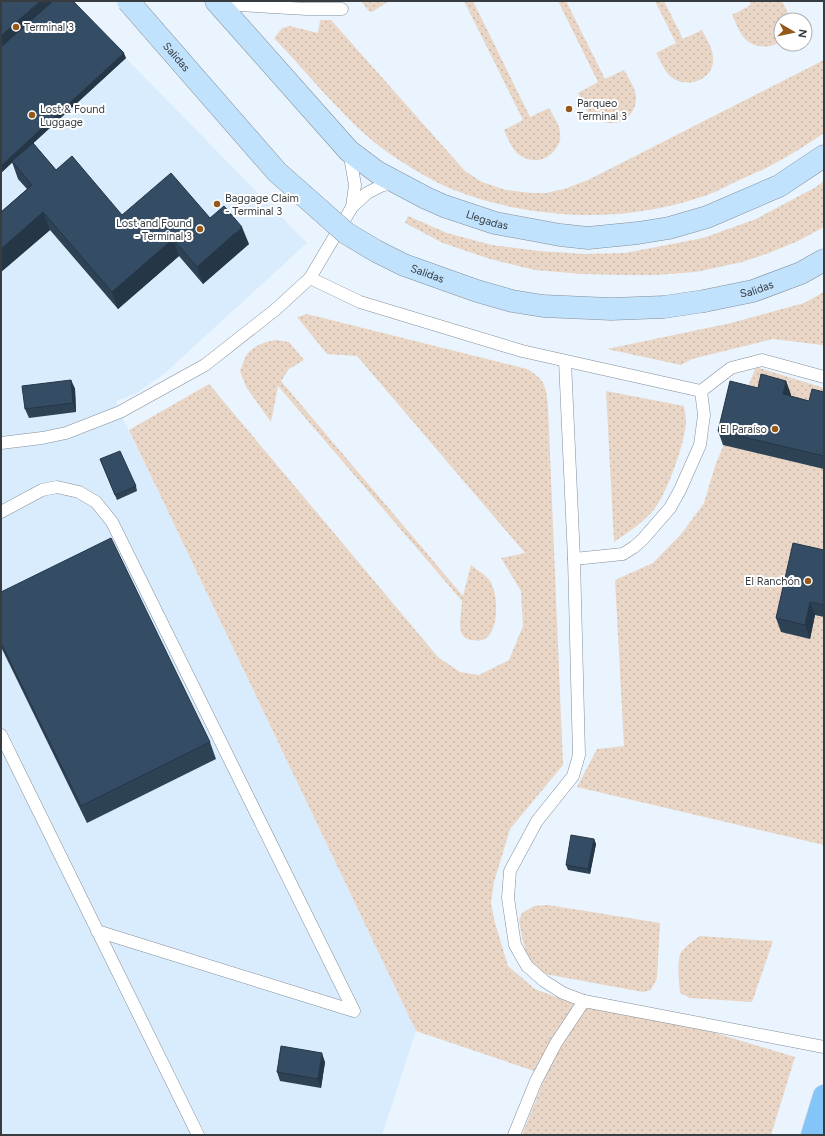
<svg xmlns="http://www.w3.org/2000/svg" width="825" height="1136" viewBox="0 0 825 1136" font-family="Figtree,sans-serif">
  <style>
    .built { fill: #d9ecfe }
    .grass { fill: url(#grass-dots) }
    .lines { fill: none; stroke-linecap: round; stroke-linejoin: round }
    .lane-casing { stroke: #828e99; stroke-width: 13 }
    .secondary-casing { stroke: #828e99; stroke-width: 23 }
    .primary-casing { stroke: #d3d4d5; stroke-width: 23 }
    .lane { stroke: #fff; stroke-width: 12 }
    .secondary { stroke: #c1e2fc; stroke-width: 22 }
    .primary { stroke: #83c5f9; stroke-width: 22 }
    .secondary-bridge-casing { stroke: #828e99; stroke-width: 23; stroke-linecap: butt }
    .secondary-bridge { stroke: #c1e2fc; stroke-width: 22 }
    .wall { fill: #2e4256 }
    .shaded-wall { fill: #253646 }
    .building { fill: #354d64; stroke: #253646 }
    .poi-dot { fill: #955a1a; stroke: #fff; stroke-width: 1.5 }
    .labels { text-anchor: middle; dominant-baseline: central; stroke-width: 4; stroke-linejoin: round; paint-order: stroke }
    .poi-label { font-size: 11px; fill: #373c41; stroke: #fff; text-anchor: start }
    .street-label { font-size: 11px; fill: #373c41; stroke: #fff }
  </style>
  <defs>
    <pattern id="grass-dots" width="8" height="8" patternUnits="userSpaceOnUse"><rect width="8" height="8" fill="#e9d6c6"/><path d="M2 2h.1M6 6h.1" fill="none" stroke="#c8b9ab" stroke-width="1.8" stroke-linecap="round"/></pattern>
  </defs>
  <rect width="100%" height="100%" fill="#eaf4fe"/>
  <!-- built -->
  <polygon class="built" points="1,1 70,1 307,243 164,374 135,394 116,401 120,412 416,1031 382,1135 1,1135"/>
  <!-- grass -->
  <g class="grass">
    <polygon points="361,1 389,1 372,12 369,11"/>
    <path d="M464 1H473L530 117 549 108C553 116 560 124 560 133 561 137 560 142 558 145 550 161 532 165 518 154 511 148 508 138 504 130L523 120Z"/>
    <path d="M558 1H566L605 79 624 70C628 78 636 88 636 98 636 120 612 130 595 118 586 113 583 102 578 93L598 82Z"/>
    <path d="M655 1H664L683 39 702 30C706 38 712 47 713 56 716 79 688 90 671 77 664 71 661 61 656 53L676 43Z"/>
    <path d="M749 1H782L788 13 790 20H781V41C770 50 750 48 742 35 738 29 735 21 732 15L751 5Z"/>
    <path d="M320 20H331L465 171 482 182 506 190 531 193H546L564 189 588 180 824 60V133C807 145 789 156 770 166 758 172 745 177 733 183 723 188 712 194 701 197 622 224 531 220 454 190 432 181 409 167 390 154 365 137 344 114 323 92 307 74 291 56 274 38L282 28 290 26 318 33Z"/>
    <polygon points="824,181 824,227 798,241 769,253 742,262 696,272 656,275 626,275 582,274 535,270 490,259 443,243 405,223 408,216 447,233 492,245 539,251 584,254 625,253 703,238 756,219 816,187"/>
    <polygon points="824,292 824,347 822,345 773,339 692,359 681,365 607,349 731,323 804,303"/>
    <path d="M307 314 527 369C546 380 546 387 548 407L563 765 510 829 494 882 491 903 495 923 508 966 535 989 580 1006 699 1028 795 1057 771 1135H522L546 1075 416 1031 129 430 209 384 438 657 460 672 479 675 509 660 523 626 521 591 501 558 525 553 357 356 327 354 297 317Z"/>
    <path d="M276 340 289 342 304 360 289 369 281 381 463 596 471 565C477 570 486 575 490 581 500 596 500 647 473 640 469 640 464 638 462 634 458 628 462 609 462 601L278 386 271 422 246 387 240 371C242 367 243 361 246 356 253 346 263 342 276 340Z"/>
    <polygon points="756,367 824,388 824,845 577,787 597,749 624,746 615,580 653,563 682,533 704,503 715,466"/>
    <path d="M606 391 684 406C685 411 686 418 686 424 684 445 666 497 652 512 641 524 627 533 614 542Z"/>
    <polygon points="548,905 660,923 657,978 651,990 643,992 545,974 529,962 523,942 519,920 522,913 534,906"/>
    <path d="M700 936 773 941 752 1002 690 998 680 993C679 982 677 966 680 955 682 948 694 940 700 936Z"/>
  </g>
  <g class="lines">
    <!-- lane casing -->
    <g class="lane-casing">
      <g id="lane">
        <polyline points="219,4 307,9 342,9"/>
        <polyline points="349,151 355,185 352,207"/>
        <polyline points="310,278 360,302 522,351 701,391 731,368 762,360 824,377"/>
        <polyline points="565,361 574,559 579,755 573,776 537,821 510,871 508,898 515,945 527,966 544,981 563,993 584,1001 824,1047"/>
        <polyline points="1,443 42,438 66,433 120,412 205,365 275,310 310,278 352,207 367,193 383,185 395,183"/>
        <polyline points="1,512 42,490 57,487 79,492 96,502 112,522 354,1011 97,931"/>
        <polyline points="574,559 623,554 634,547 643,539 670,508 680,490 700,445 704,415 701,391"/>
        <polyline points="1,735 198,1135"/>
        <polyline points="514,1135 536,1081 556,1043 584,1001"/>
      </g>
    </g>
    <!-- secondary casing -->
    <g class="secondary-casing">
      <g id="secondary">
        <path id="s1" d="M216 1 349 151 377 172 426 198 444 206 495 223 560 235 588 238 638 233 669 228 707 217 779 186 824 156"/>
        <path id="s2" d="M704 301 753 291 801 273 824 260"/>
      </g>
    </g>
    <!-- primary casing -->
    <g class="primary-casing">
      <polyline id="primary" points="812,1135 824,1096"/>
    </g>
    <!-- lane -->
    <use href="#lane" class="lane"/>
    <!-- secondary -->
    <use href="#secondary" class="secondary"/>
    <!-- primary -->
    <use href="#primary" class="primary"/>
    <!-- secondary-bridge casing -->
    <g class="secondary-bridge-casing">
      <g id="secondary-bridge">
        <path id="s3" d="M128 1 277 172 346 233 376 251 404 265 477 291 512 301 543 306 611 309 664 307 704 301"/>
      </g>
    </g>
    <!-- secondary-bridge -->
    <use href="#secondary-bridge" class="secondary-bridge"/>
  </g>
  <!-- wall -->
  <g class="wall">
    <polygon points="1,1 126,58 33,143 56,170 122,215 210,218 249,244 203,284 179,256 118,309 50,230 1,272 1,212 27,189 18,179 12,162 1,173"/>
    <polygon points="71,380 75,389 76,412 29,418 25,409"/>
    <polygon points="786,381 791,395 791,396 809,401 824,392 824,469 723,445 718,431 758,388"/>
    <polygon points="100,459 136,486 137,491 117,500"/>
    <polygon points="824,550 824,617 815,615 810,639 781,632 776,618"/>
    <polygon points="1,592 210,742 216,759 87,823 1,647"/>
    <polygon points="594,839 596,844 590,874 568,870 566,865"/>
    <polygon points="325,1062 321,1088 280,1081 277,1072"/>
  </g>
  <!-- shaded-wall -->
  <g class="shaded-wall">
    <polygon points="40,1 60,1 1,54 1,36"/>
    <polygon points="124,53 126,58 1,173 1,166"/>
    <polygon points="43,212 50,230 1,272 1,249"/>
    <polygon points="242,227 249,244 203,284 197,267"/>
    <polygon points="173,239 179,256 118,309 112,292"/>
    <polygon points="71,380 75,389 76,412 73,403"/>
    <polygon points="786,381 791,395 788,408 783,394"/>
    <polygon points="810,602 815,615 810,639 805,625"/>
    <polygon points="594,839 596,844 590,874 588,869"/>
    <polygon points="322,1053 325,1062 321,1088 318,1079"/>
  </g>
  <!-- building -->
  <g class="building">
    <polygon points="1,1 40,1 1,36"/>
    <polygon points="53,1 73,1 124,53 1,166 1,47"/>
    <polygon points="33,143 56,170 72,156 122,215 171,173 210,218 224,206 242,227 197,267 173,239 112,292 43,212 1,249 1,212 32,185 12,161"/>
    <polygon points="761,374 786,381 783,394 809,401 812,389 824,392 824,456 718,431 730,381 758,388"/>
    <polygon points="71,380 73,403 25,409 22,386"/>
    <polygon points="120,451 136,486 115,495 100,459"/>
    <polygon points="111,538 210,742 81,806 1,643 1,592"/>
    <polygon points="793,543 824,550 824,605 810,602 805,625 776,618"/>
    <polygon points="571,835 594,839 588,869 566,865"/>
    <polygon points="281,1046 322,1053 318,1079 277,1072"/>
  </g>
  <!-- markers -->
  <g class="poi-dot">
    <circle cx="16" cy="27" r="4"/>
    <circle cx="569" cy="109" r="4"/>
    <circle cx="32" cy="115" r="4"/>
    <circle cx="217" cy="204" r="4"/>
    <circle cx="200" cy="229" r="4"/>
    <circle cx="775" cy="429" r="4"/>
    <circle cx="808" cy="581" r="4"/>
  </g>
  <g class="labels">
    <!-- poi labels -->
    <g class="poi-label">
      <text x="24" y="27">Terminal 3</text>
      <text x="577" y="103">Parqueo<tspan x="577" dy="13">Terminal 3</tspan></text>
      <text x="40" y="109">Lost &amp; Found<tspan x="40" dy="13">Luggage</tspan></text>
      <text x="225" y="198">Baggage Claim<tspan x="225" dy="13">- Terminal 3</tspan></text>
      <text x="192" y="223" text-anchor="end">Lost and Found<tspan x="192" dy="13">- Terminal 3</tspan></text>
      <text x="767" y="429" text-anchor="end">El Paraíso</text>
      <text x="800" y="581" text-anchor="end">El Ranchón</text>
    </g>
    <!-- street labels -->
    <g class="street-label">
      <text stroke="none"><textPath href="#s3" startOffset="74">Salidas</textPath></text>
      <text stroke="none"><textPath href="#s1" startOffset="356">Llegadas</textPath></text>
      <text stroke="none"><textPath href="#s3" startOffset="410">Salidas</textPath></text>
      <text stroke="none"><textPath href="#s2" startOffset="54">Salidas</textPath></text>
    </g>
  </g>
  <!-- border -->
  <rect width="825" height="1136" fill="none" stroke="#373c41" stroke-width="4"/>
  <!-- north arrow -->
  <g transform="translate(793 32) rotate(99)"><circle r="19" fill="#ffffff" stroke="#afb1b3"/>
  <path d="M0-3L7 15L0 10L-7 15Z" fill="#955a1a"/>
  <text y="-6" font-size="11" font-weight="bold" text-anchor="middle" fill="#373c41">N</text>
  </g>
</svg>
